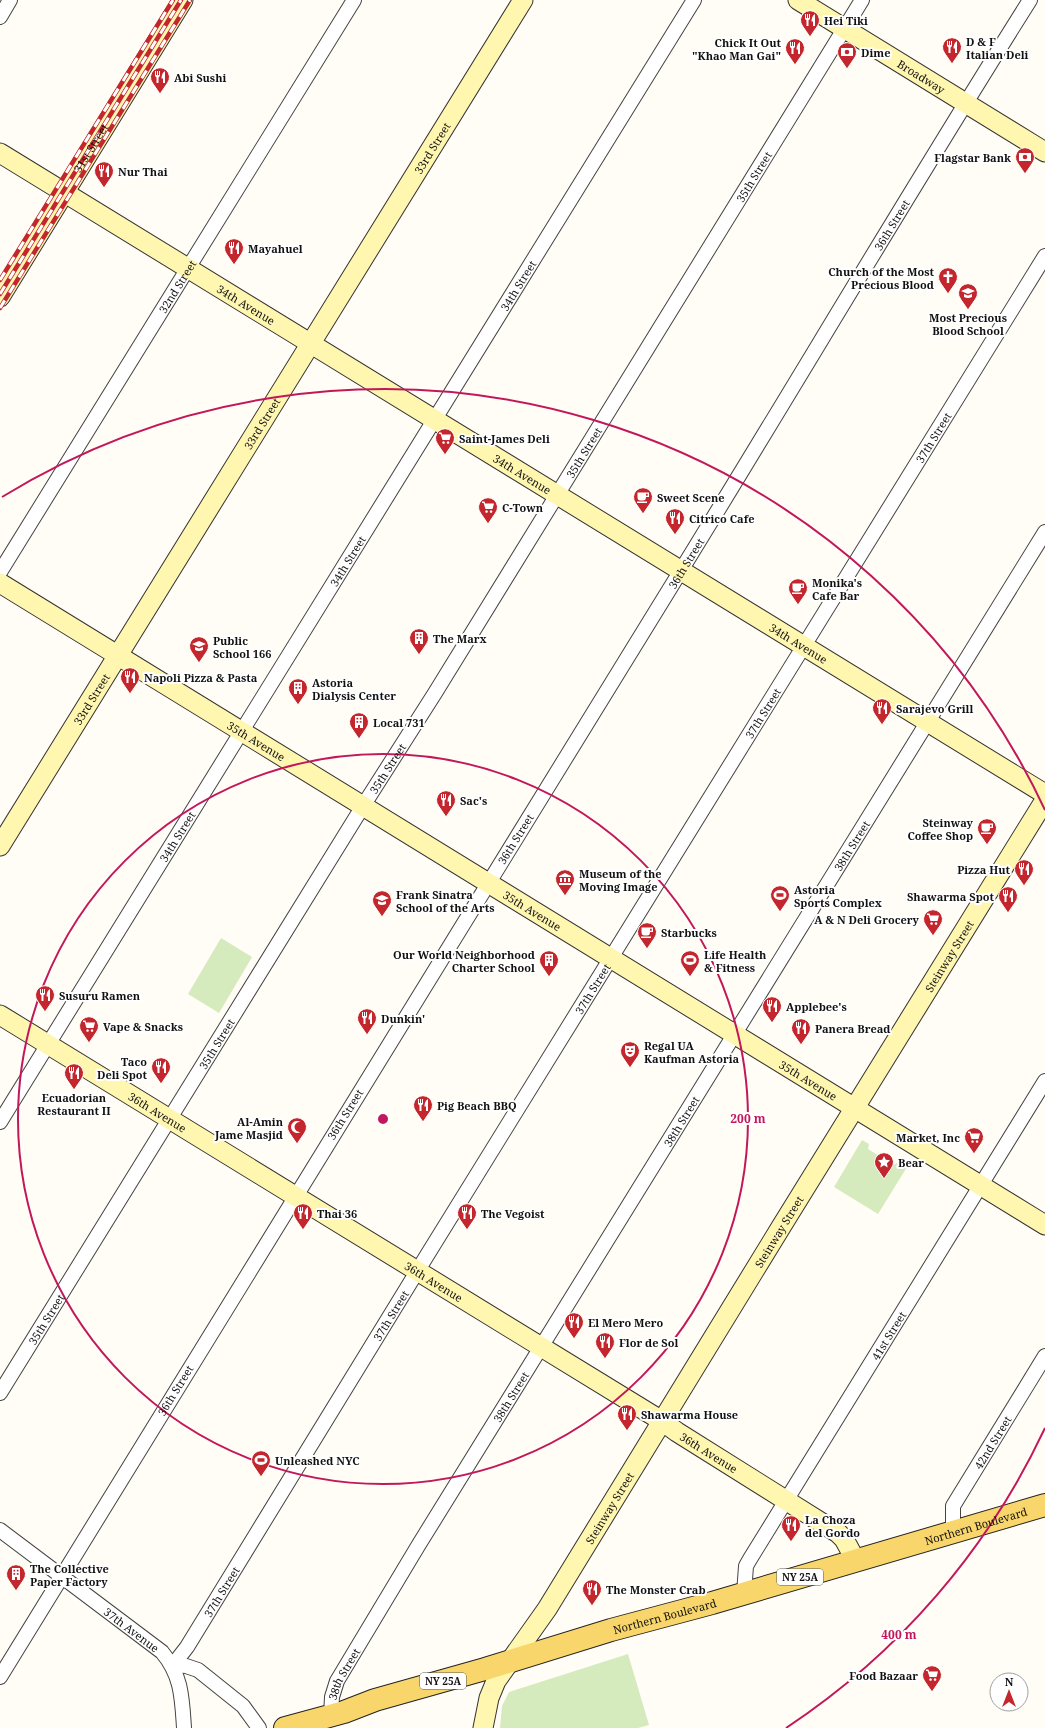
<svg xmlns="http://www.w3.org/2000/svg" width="1045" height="1728" viewBox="0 0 1045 1728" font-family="'Noto Serif',serif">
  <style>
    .green { fill: #d5ebbd }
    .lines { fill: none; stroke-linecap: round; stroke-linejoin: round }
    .street-casing { stroke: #444; stroke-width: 16 }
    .secondary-casing { stroke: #333; stroke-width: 21 }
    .primary-casing { stroke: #222; stroke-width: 24 }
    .street { stroke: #fff; stroke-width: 14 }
    .secondary { stroke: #fff6b0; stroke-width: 19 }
    .primary { stroke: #f9d66b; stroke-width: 22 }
    .rail-casing { stroke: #c4262e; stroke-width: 4.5 }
    .rail { stroke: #fff; stroke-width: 3; stroke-dasharray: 9; stroke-linecap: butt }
    .ring { fill: none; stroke: #c2185b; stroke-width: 2 }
    .labels { text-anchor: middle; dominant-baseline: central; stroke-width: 4; stroke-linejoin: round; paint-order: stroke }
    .shield { fill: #fff; stroke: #585858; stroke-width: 1 }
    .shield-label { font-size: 10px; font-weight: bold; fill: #111 }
    .poi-label { font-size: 11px; font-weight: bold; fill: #111; stroke: #fff; text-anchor: start }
    .street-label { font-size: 11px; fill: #111; stroke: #fff }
    .centre { fill: #c2185b; stroke: #fff; stroke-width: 2 }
    .ring-label { font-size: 12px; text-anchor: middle; font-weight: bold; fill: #c2185b; stroke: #fff; stroke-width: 4; stroke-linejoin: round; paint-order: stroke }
  </style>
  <rect width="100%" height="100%" fill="#fffdf5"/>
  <!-- green -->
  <g class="green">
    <polygon points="221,938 252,957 219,1013 188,994"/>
    <polygon points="862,1140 869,1144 868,1149 894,1165 898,1162 907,1167 878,1214 834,1187"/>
    <polygon points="628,1654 649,1725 638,1728 500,1728 502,1706 509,1692"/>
  </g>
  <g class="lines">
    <!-- street casing -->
    <g class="street-casing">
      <g id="street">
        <polyline points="0,17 10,0"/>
        <path id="s1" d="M0 572 354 0"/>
        <path id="s2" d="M0 1122 694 0"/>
        <path id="s3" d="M0 1393 363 806 435 693 862 0"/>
        <path id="s4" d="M0 1530 162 1652C182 1676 182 1698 184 1728"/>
        <path id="s5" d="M953 1532V1506L1045 1356"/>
        <path id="s6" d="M744 1594 746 1566 750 1559 1045 1081"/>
        <path id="s7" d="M173 1665 187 1647 426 1257 1045 256"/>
        <polyline points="173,1665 186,1666 198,1670 243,1706 259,1728"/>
        <path id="s8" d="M0 1677C220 1313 445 952 669 590 790 394 907 195 1030 0"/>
        <path id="s9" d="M331 1716 332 1697 337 1681 418 1546 1045 532"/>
      </g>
    </g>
    <!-- secondary casing -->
    <g class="secondary-casing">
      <g id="secondary">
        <path id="s10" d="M798 0 1045 152"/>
        <path id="s11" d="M0 153 1045 794"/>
        <polyline points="0,297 183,0"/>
        <path id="s12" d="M0 583 1045 1225"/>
        <path id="s13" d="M0 846 523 0"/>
        <path id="s14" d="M0 1015 662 1421 677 1432 838 1533 844 1539 856 1561"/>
        <path id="s15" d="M483 1728 489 1698 496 1681 547 1609 781 1227 1045 800"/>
      </g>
    </g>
    <!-- primary casing -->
    <g class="primary-casing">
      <g id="primary">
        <path id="s16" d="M285 1728 344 1712 375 1700 485 1669 611 1630 712 1603 1045 1505"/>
      </g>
    </g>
    <!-- street -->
    <use href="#street" class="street"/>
    <!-- secondary -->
    <use href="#secondary" class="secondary"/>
    <!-- primary -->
    <use href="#primary" class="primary"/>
    <!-- rail casing -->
    <g class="rail-casing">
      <g id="rail">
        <polyline points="0,280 173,0"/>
        <path id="s17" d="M0 294 181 0"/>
        <polyline points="0,308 190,0"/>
      </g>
    </g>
    <!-- rail -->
    <use href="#rail" class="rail"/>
  </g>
  <!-- distance rings -->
  <g class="ring">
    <circle cx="383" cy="1119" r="365"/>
    <path d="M1045 1428A730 730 0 0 1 786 1728M2 497A730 730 0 0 1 1045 810"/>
  </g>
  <!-- icons -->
  <defs>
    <g id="restaurant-pin" transform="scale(1)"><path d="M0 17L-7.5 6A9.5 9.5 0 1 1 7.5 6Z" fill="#c4262e" stroke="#fff"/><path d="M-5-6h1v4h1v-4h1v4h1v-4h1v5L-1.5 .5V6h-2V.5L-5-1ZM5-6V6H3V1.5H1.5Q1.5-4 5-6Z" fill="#fff"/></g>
    <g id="bank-pin" transform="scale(1)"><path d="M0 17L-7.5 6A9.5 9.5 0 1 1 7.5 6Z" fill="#c4262e" stroke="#fff"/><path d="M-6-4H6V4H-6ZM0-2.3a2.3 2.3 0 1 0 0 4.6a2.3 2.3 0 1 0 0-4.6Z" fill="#fff"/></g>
    <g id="church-pin" transform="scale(1)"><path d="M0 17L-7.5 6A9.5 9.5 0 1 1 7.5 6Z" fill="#c4262e" stroke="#fff"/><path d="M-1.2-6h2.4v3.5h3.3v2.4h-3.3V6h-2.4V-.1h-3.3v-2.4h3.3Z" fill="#fff"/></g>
    <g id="school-pin" transform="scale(1)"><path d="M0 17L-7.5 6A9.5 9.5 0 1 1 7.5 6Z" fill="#c4262e" stroke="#fff"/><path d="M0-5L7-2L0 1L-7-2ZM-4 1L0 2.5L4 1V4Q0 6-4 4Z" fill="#fff"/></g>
    <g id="supermarket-pin" transform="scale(1)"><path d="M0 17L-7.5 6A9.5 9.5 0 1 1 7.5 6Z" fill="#c4262e" stroke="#fff"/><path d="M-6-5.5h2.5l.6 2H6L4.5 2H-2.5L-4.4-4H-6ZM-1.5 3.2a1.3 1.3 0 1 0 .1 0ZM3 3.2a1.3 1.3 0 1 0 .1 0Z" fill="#fff"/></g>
    <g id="cafe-pin" transform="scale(1)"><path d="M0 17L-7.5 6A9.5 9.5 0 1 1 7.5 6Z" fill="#c4262e" stroke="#fff"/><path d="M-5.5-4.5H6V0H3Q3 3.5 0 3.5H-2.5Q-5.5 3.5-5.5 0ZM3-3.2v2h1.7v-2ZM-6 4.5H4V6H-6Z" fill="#fff"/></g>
    <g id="building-pin" transform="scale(1)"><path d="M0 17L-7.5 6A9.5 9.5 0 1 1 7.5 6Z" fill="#c4262e" stroke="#fff"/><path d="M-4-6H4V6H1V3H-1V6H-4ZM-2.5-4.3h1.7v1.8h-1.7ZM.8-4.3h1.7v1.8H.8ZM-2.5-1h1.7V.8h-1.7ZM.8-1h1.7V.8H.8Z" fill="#fff"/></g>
    <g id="museum-pin" transform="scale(1)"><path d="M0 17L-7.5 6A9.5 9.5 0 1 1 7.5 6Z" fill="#c4262e" stroke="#fff"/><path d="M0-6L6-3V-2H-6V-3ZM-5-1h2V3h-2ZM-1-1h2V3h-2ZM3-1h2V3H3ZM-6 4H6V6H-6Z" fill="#fff"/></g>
    <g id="stadium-pin" transform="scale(1)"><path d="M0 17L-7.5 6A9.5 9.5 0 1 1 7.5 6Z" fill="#c4262e" stroke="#fff"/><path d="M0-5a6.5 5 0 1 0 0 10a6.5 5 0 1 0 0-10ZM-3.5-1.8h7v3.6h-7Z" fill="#fff"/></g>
    <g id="theatre-pin" transform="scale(1)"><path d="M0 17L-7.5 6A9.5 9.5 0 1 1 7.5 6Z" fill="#c4262e" stroke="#fff"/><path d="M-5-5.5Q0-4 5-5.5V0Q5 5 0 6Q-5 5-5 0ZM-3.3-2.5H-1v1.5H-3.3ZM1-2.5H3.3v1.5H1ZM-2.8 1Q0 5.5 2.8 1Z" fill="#fff"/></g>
    <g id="mosque-pin" transform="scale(1)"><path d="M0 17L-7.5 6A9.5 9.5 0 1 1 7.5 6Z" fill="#c4262e" stroke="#fff"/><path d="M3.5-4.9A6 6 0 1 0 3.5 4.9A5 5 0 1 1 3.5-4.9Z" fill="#fff"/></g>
    <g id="sight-pin" transform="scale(1)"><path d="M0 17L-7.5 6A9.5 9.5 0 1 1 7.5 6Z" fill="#c4262e" stroke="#fff"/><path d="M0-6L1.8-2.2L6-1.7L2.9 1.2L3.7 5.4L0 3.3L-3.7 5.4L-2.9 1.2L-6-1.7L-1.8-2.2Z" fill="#fff"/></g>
  </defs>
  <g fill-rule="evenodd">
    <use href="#restaurant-pin" x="810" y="20"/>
    <use href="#restaurant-pin" x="952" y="47"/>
    <use href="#restaurant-pin" x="795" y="48"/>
    <use href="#bank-pin" x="847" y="52"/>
    <use href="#restaurant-pin" x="160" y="77"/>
    <use href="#bank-pin" x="1025" y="157"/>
    <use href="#restaurant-pin" x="104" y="171"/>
    <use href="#restaurant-pin" x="234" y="248"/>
    <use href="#church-pin" x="948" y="277"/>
    <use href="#school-pin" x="968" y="293"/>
    <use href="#supermarket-pin" x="445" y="438"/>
    <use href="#cafe-pin" x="643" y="497"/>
    <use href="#supermarket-pin" x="488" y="507"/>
    <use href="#restaurant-pin" x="675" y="518"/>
    <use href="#cafe-pin" x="798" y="588"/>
    <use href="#building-pin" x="419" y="638"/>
    <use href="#school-pin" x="199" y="646"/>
    <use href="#restaurant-pin" x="130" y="677"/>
    <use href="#building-pin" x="298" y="688"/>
    <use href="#restaurant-pin" x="882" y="708"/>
    <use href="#building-pin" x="359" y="722"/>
    <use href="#restaurant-pin" x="446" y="800"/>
    <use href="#cafe-pin" x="987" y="828"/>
    <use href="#restaurant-pin" x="1024" y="869"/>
    <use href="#museum-pin" x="565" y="879"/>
    <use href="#stadium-pin" x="780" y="895"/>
    <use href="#restaurant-pin" x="1008" y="896"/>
    <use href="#school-pin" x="382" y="900"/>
    <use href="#supermarket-pin" x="933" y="919"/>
    <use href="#cafe-pin" x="647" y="932"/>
    <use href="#building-pin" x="549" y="960"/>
    <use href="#stadium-pin" x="690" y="960"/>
    <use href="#restaurant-pin" x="45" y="995"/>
    <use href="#restaurant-pin" x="772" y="1006"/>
    <use href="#restaurant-pin" x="367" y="1018"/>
    <use href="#supermarket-pin" x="89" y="1026"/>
    <use href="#restaurant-pin" x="801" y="1028"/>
    <use href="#theatre-pin" x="630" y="1051"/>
    <use href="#restaurant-pin" x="161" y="1067"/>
    <use href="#restaurant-pin" x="74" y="1073"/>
    <use href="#restaurant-pin" x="423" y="1105"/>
    <use href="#mosque-pin" x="297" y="1127"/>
    <use href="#supermarket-pin" x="974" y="1137"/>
    <use href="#sight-pin" x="884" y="1162"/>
    <use href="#restaurant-pin" x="303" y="1213"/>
    <use href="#restaurant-pin" x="467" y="1213"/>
    <use href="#restaurant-pin" x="574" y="1322"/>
    <use href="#restaurant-pin" x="605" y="1342"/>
    <use href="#restaurant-pin" x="627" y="1414"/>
    <use href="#stadium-pin" x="261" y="1460"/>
    <use href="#restaurant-pin" x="791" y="1525"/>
    <use href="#building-pin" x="16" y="1574"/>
    <use href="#restaurant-pin" x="592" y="1589"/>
    <use href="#supermarket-pin" x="932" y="1675"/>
  </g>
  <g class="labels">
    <!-- shield labels -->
    <g class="shield">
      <rect x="777" y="1569" width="46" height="16" rx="3"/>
      <rect x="420" y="1673" width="46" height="16" rx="3"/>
    </g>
    <g class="shield-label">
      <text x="800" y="1577">NY 25A</text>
      <text x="443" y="1681">NY 25A</text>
    </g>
    <!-- poi labels -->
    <g class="poi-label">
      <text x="824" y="20">Hei Tiki</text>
      <text x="966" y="41">D &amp; F<tspan x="966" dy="13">Italian Deli</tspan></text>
      <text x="781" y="42" text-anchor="end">Chick It Out<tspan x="781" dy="13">"Khao Man Gai"</tspan></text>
      <text x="861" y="52">Dime</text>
      <text x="174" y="77">Abi Sushi</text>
      <text x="1011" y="157" text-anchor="end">Flagstar Bank</text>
      <text x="118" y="171">Nur Thai</text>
      <text x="248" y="248">Mayahuel</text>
      <text x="934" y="271" text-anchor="end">Church of the Most<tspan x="934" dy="13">Precious Blood</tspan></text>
      <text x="968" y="317" text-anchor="middle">Most Precious<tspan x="968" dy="13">Blood School</tspan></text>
      <text x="459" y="438">Saint-James Deli</text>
      <text x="657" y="497">Sweet Scene</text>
      <text x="502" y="507">C-Town</text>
      <text x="689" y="518">Citrico Cafe</text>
      <text x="812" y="582">Monika's<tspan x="812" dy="13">Cafe Bar</tspan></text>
      <text x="433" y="638">The Marx</text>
      <text x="213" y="640">Public<tspan x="213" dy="13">School 166</tspan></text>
      <text x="144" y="677">Napoli Pizza &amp; Pasta</text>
      <text x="312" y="682">Astoria<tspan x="312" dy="13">Dialysis Center</tspan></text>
      <text x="896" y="708">Sarajevo Grill</text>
      <text x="373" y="722">Local 731</text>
      <text x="460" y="800">Sac's</text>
      <text x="973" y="822" text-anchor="end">Steinway<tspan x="973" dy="13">Coffee Shop</tspan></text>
      <text x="1010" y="869" text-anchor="end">Pizza Hut</text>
      <text x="579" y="873">Museum of the<tspan x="579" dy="13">Moving Image</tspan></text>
      <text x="794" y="889">Astoria<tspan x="794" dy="13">Sports Complex</tspan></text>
      <text x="396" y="894">Frank Sinatra<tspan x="396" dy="13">School of the Arts</tspan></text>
      <text x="994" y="896" text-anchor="end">Shawarma Spot</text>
      <text x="919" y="919" text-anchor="end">A &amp; N Deli Grocery</text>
      <text x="661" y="932">Starbucks</text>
      <text x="535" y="954" text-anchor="end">Our World Neighborhood<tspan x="535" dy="13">Charter School</tspan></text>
      <text x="704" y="954">Life Health<tspan x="704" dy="13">&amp; Fitness</tspan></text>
      <text x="59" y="995">Susuru Ramen</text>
      <text x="786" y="1006">Applebee's</text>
      <text x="381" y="1018">Dunkin'</text>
      <text x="103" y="1026">Vape &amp; Snacks</text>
      <text x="815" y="1028">Panera Bread</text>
      <text x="644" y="1045">Regal UA<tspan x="644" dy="13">Kaufman Astoria</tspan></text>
      <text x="147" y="1061" text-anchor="end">Taco<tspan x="147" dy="13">Deli Spot</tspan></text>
      <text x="74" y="1097" text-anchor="middle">Ecuadorian<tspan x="74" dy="13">Restaurant II</tspan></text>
      <text x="437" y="1105">Pig Beach BBQ</text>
      <text x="283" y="1121" text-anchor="end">Al-Amin<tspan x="283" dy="13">Jame Masjid</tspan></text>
      <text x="960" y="1137" text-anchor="end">Market, Inc</text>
      <text x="898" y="1162">Bear</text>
      <text x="317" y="1213">Thai 36</text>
      <text x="481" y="1213">The Vegoist</text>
      <text x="588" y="1322">El Mero Mero</text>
      <text x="619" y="1342">Flor de Sol</text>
      <text x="641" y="1414">Shawarma House</text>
      <text x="275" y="1460">Unleashed NYC</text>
      <text x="805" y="1519">La Choza<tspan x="805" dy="13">del Gordo</tspan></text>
      <text x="30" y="1568">The Collective<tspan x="30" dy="13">Paper Factory</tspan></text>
      <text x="606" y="1589">The Monster Crab</text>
      <text x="918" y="1675" text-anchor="end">Food Bazaar</text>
    </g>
    <!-- street labels -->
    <g class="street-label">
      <text stroke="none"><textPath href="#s10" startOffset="145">Broadway</textPath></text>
      <text stroke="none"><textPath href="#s13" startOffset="821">33rd Street</textPath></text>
      <text stroke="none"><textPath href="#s17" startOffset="172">31st Street</textPath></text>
      <text stroke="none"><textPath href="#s3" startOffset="1431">35th Street</textPath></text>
      <text stroke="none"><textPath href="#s8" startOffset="1704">36th Street</textPath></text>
      <text stroke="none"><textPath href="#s2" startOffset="984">34th Street</textPath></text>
      <text stroke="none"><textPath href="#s1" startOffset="336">32nd Street</textPath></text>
      <text stroke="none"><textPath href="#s11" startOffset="289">34th Avenue</textPath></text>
      <text stroke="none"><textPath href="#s13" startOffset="497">33rd Street</textPath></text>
      <text stroke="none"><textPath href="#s7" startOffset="1444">37th Street</textPath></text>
      <text stroke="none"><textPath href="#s3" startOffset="1107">35th Street</textPath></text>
      <text stroke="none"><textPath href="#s11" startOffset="613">34th Avenue</textPath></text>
      <text stroke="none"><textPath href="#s2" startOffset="660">34th Street</textPath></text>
      <text stroke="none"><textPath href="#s8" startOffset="1308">36th Street</textPath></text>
      <text stroke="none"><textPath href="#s11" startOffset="937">34th Avenue</textPath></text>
      <text stroke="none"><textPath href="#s13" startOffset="173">33rd Street</textPath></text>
      <text stroke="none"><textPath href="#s7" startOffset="1120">37th Street</textPath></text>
      <text stroke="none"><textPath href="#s12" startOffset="301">35th Avenue</textPath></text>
      <text stroke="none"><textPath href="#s3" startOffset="735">35th Street</textPath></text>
      <text stroke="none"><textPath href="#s2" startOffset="336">34th Street</textPath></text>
      <text stroke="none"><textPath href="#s8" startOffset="984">36th Street</textPath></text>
      <text stroke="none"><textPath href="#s9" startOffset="1017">38th Street</textPath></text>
      <text stroke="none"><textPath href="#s12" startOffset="625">35th Avenue</textPath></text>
      <text stroke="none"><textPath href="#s15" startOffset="904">Steinway Street</textPath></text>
      <text stroke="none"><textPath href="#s7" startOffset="796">37th Street</textPath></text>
      <text stroke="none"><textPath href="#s3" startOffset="411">35th Street</textPath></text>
      <text stroke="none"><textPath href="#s12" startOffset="949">35th Avenue</textPath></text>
      <text stroke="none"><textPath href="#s14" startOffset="185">36th Avenue</textPath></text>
      <text stroke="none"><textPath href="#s8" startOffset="660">36th Street</textPath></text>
      <text stroke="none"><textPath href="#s9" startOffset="693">38th Street</textPath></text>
      <text stroke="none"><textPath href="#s15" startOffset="580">Steinway Street</textPath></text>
      <text stroke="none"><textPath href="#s14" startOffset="509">36th Avenue</textPath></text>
      <text stroke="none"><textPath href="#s7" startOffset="412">37th Street</textPath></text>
      <text stroke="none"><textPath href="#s3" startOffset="87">35th Street</textPath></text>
      <text stroke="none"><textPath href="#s6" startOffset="299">41st Street</textPath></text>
      <text stroke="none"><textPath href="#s8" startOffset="336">36th Street</textPath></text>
      <text stroke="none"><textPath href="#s9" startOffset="369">38th Street</textPath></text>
      <text stroke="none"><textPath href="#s5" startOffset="101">42nd Street</textPath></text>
      <text stroke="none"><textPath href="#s14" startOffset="833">36th Avenue</textPath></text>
      <text stroke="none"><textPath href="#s15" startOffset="256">Steinway Street</textPath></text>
      <text stroke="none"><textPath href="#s16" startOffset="720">Northern Boulevard</textPath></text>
      <text stroke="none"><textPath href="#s7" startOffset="88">37th Street</textPath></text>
      <text stroke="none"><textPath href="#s16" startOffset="396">Northern Boulevard</textPath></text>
      <text stroke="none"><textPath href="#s4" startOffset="165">37th Avenue</textPath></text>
      <text stroke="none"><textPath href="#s9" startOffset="45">38th Street</textPath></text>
    </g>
  </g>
  <circle cx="383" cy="1119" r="6" class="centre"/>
  <g class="ring-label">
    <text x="748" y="1123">200 m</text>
    <text x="899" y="1639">400 m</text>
  </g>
  <!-- north arrow -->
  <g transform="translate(1009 1692)"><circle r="19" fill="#ffffff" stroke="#a0a0a0"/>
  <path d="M0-3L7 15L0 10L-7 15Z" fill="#c4262e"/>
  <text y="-6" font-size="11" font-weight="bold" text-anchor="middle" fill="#111111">N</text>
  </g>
</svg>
